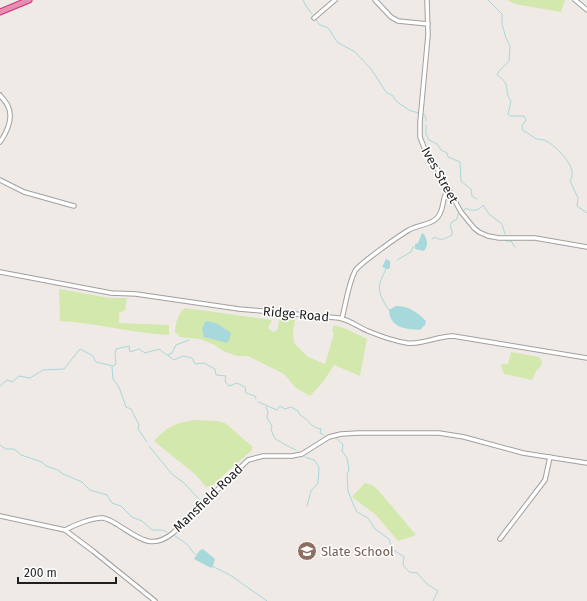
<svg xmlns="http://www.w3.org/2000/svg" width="587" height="601" viewBox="0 0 587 601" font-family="'Fira Sans',sans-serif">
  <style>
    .grass { fill: #d3e8ad }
    .water { fill: #a7d8dc }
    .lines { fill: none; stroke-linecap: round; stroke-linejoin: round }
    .stream { stroke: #a7d8dc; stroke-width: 1 }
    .minor-casing { stroke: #a0a0a0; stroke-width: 5.5 }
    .highway-casing { stroke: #d62a80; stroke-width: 7 }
    .minor { stroke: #fff; stroke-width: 3.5 }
    .highway { stroke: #e48fad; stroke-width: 5 }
    .labels { text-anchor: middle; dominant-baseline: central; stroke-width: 3; stroke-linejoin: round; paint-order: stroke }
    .street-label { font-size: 13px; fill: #1f1f1f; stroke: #fff }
    .education-label { font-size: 13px; fill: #785e54; stroke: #fff; text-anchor: start }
  </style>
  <rect width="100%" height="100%" fill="#efeae5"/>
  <!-- grass -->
  <g class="grass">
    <polygon points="507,0 565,0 561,12 515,4"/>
    <path d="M59 289 110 298H127L125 310 119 313V323L169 325V335C132 333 97 323 60 321Z"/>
    <path d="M185 308 272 320 268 328 273 332 277 330 280 318 295 320 293 331 294 343 308 357 325 364 334 333 332 332 334 325 346 329 367 339 360 376 334 365 323 382 310 396 296 388 284 374 248 356H237L223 351 215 345 200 339 180 337 175 332C176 322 177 315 185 308Z"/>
    <polygon points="511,352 539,357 542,361 541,366 536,371 532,380 504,374 501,366 502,364 508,364"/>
    <path d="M195 420 218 421 225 423 253 447 251 451 231 468 213 485 206 487 196 475 154 441C168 426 175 423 195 420Z"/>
    <polygon points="365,483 372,485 378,490 416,535 398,541 376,515 352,497"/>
  </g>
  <!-- water -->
  <g class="water">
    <path d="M422 233 424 234C427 240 429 245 424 251L415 249V244L418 243Z"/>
    <polygon points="386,259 390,261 390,268 388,269 382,267"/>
    <path d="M396 306C408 306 417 312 426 321L425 325 420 330C405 329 390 328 389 310Z"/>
    <polygon points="207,321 218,324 231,333 229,340 227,343 204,337 202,329 205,322"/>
    <polygon points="203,549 215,559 213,566 211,568 194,559 199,551"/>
  </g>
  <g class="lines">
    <!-- stream -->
    <g class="stream">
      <polyline points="303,0 306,6 312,14"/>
      <path d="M488 0 502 14V24L506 38 510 46 509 61 499 71 497 75C513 86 502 88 511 101L508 114 510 116H524L526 120 522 126 523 131C529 133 532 137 537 139 540 140 543 139 546 141 555 145 574 164 572 175 572 177 571 179 570 181L578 198 577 206 587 213"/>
      <polyline points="316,20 320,25 326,27 329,29 337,42 355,52 371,69 386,92 393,96 396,101 409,110 418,113"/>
      <polyline points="424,114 426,118 426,121"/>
      <polyline points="426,125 426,134 429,140 437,144 441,150 447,153 448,157 460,162 461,181 471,189 472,196 477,199"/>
      <path d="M463 212 466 208C472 212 478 211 483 205L489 214 502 224 505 234"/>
      <path d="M432 239 435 237C441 242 446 238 452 235V231L450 226 452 222 457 219 458 214"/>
      <polyline points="506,240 506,241 511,241 515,247"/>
      <polyline points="397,260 411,252 413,247 414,247"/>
      <path d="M386 268C385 273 381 278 380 283 377 292 384 303 389 310"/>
      <polyline points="168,355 172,353 176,345 189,340"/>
      <polyline points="112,367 113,379 119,387 126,407 131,409 139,425 138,429 147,442"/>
      <polyline points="0,386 7,380 12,382 19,376 30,378 43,370 64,369 80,349 93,356 96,362 113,366 116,364 115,354 116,349 129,346 130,352 139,349 145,353 159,349 174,360 183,356 192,358 195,364 204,363 215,369 216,375 226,376 225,381 229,386 237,383 245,387 246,393 255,396 256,399"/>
      <path d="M258 402 277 410 280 406 285 409 291 407 298 411 300 415C308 419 311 428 321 429L320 433 324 435"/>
      <path d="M266 407 268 412 267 418 272 426 271 430 275 439C282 442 288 447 296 450"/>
      <polyline points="337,439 343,444 342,451 347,458 349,470 347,474 348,491 354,506 357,512 368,518 375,529 389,539 392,549 404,557 403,565 409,572 417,573 427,584 438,591 433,601"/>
      <polyline points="0,445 6,449 14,449 21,455 42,462 46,466 58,470 63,474 82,482 90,490 107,495 112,503 121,506 132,517 142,521 152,530 162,530 167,532"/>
      <polyline points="149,446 172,474 184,483 200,500"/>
      <polyline points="305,457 314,460 319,467 318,483 311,491 307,506"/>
      <polyline points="175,536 187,544 192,551 196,555"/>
      <polyline points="212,566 230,575 267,601"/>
    </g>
    <!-- minor casing -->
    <g class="minor-casing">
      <g id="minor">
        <polyline points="375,0 391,17 398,21 428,24"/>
        <polyline points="427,0 428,35 420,122 420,137 425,150 439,172 461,212 474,228 479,232 488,236 499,238 535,238 587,247"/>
        <polyline points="575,0 587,10"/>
        <polyline points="314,18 335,0"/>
        <path d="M0 95C2 98 6 102 8 106 14 119 7 132 0 142"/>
        <polyline points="0,180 24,192 74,206"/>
        <path d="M0 272 111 293 136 294 239 309 339 318C350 320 358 327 368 331 380 336 394 341 407 343 423 345 437 336 453 336L587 358"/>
        <path d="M342 318C346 303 348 285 355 271 359 264 400 235 409 230 417 225 431 225 437 218 445 210 441 198 448 190"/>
        <polyline points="0,516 65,530 93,551 155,601"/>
        <path d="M65 530C74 525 94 517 103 518 109 519 113 522 118 525 138 537 151 551 173 533L248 460 263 456H292L302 454 329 437 341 434 359 433H439L464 437 523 453 587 463"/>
        <polyline points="500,539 545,480 550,457"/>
      </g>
    </g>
    <!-- highway casing -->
    <g class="highway-casing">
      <polyline id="highway" points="0,12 29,0"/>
    </g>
    <!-- minor -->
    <use href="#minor" class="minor"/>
    <!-- highway -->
    <use href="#highway" class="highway"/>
  </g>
  <!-- icons -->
  <defs>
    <g id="school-disc" transform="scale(1)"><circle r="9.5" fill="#8d6e63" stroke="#fff"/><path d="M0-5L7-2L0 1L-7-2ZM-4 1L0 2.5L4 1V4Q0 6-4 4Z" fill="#fff"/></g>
  </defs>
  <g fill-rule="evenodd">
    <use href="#school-disc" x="307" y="551"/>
  </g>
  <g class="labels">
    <!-- street labels -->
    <g class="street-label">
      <text transform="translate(440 175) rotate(61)">Ives Street</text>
      <text transform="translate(296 314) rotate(5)">Ridge Road</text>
      <text transform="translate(208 498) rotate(-44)">Mansfield Road</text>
    </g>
    <!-- education labels -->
    <g class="education-label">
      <text x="321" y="551">Slate School</text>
    </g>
  </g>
  <!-- scale -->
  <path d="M18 577v6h98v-6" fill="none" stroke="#1f1f1f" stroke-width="2"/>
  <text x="24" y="577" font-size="12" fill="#1f1f1f" stroke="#ffffff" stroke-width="3" paint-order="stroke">200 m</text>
</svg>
